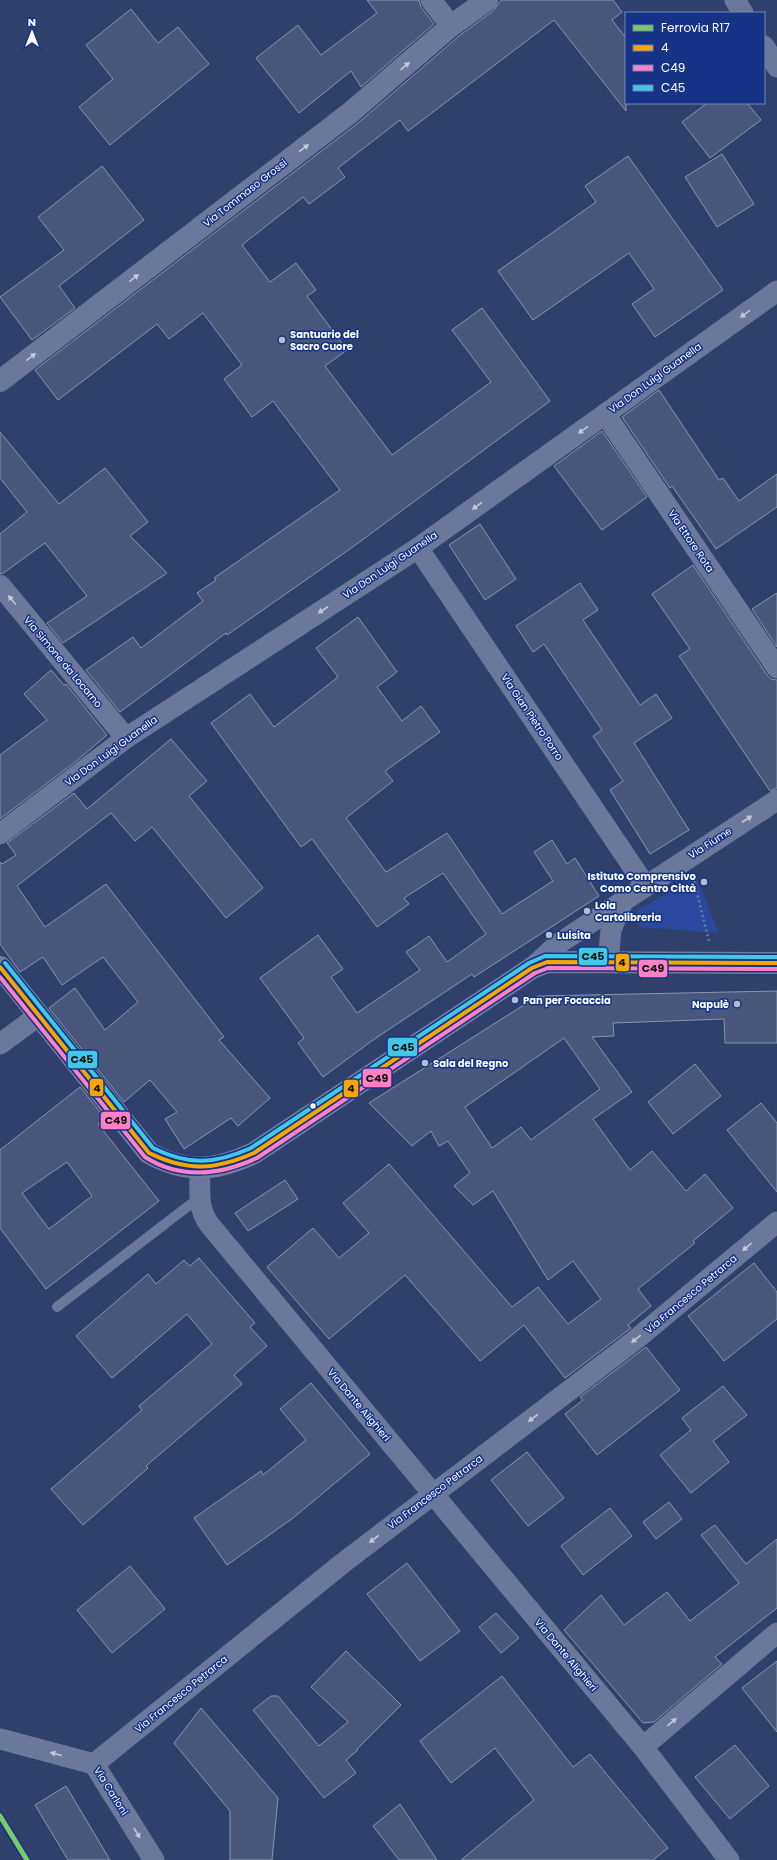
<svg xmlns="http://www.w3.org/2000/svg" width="777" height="1860" viewBox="0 0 777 1860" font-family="Poppins,sans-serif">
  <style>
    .green { fill: #28499e }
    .building { fill: #49577c; stroke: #8a94b1; fill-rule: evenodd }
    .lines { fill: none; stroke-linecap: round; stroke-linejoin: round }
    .path { stroke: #6b779b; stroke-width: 2.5; stroke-dasharray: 2 3; stroke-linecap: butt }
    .service { stroke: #6b779b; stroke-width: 10 }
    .minor { stroke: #6b779b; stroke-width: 21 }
    .tertiary { stroke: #6b779b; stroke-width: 22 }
    .secondary { stroke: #717c9e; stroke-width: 22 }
    .bus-1-casing { stroke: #153387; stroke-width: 7 }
    .bus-2-casing { stroke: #153387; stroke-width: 7 }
    .bus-3-casing { stroke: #153387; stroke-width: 7 }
    .bus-1 { stroke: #f7a600; stroke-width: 4 }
    .bus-2 { stroke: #ff80c5; stroke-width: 4 }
    .bus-3 { stroke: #40c8e6; stroke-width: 4 }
    .rail-1-casing { stroke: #153387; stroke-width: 8 }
    .rail-1 { stroke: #7bcb64; stroke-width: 5 }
    .oneway { fill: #c4c9d7 }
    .poi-dot { fill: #b6bccc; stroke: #153387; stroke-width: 1.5 }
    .bus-dot { fill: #fff; stroke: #153387; stroke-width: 1.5 }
    .labels { text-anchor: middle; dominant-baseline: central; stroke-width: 3; stroke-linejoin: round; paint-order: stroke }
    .street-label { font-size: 10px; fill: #fff; stroke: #153387 }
    .poi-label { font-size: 10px; font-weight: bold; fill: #fff; stroke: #153387; text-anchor: start }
    .line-badge { stroke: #153387; stroke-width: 1.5 }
    .pale-badge-label { font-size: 11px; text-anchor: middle; font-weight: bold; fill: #111 }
  </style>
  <rect width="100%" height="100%" fill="#2f406d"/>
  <!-- green -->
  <polygon class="green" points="696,877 719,933 640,927 635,920 638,910"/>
  <!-- building -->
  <g class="building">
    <polygon points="367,0 419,0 421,7 434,24 361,87 351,71 299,113 256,58 298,25 321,55 377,13"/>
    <polygon points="501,0 613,0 622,12 612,20 626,38 626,111 554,20 408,131 400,120 338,168 345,177 309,204 303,197 242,245 270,282 296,263 316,290 307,296 347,350 325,366 392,455 491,382 452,330 482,308 550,401 350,549 227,635 226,633 120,712 86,670 133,637 141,648 203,601 197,593 216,580 214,578 340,490 273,401 252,417 224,379 242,365 203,313 169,339 157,324 58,400 35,370 358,123 459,36 494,10"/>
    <polygon points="131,9 158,43 178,27 209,64 110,145 79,107 113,79 86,45"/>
    <polygon points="707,103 747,103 761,120 710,158 682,122"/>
    <polygon points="722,154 754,204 717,227 685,177"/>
    <polygon points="628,156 723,290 655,337 632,304 654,289 629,253 533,320 498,271 596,202 585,186"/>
    <polygon points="102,166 144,220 59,286 75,308 32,340 0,297 64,250 38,217"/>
    <polygon points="659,390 719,480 723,478 739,501 777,474 777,507 716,549 672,486 670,488 622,417"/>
    <polygon points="602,431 647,497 602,530 554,466"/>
    <polygon points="0,432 59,504 105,468 148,522 130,536 167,573 63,643 47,623 87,596 45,543 2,574 0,573 0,534 27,512 0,478"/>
    <polygon points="480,524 516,579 485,600 449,545"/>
    <polygon points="693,565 767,675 771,679 777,680 777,788 770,791 679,656 690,649 652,594"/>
    <polygon points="580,583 598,610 583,620 640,705 656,694 672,718 634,743 689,830 650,854 610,790 623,781 593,736 602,730 544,644 533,652 516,626"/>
    <polygon points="777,593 777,647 752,609"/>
    <polygon points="358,617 397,672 377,687 402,721 421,706 440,732 385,771 393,781 346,818 386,872 447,833 502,914 553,881 534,852 552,840 567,864 575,858 599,896 474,977 472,974 373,1040 323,1077 298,1043 304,1038 260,978 318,935 343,969 331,977 357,1013 420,970 406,952 429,936 447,962 486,934 443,873 404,898 409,904 377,927 312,839 301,847 211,723 250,694 274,727 338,677 316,648"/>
    <polygon points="51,670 64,685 66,684 107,735 79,759 0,819 0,755 47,720 24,694"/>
    <polygon points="171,739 207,781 189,796 263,888 226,918 152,827 135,841 111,813 17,886 45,927 106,884 224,1037 219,1040 270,1098 238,1126 231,1118 184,1149 165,1119 177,1112 150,1080 124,1102 49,1008 75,988 105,1030 138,1002 103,957 62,985 43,957 20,972 0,944 0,862 2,864 16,855 7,843 74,793 87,809"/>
    <path d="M777 991V1043H725L724 1019 613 1023 614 1036 592 1037 632 1092 593 1119 630 1170 652 1151 686 1191 705 1174 733 1208 693 1241 695 1243 638 1289 651 1306 628 1325 631 1328 565 1378 524 1325 480 1361 405 1275 329 1339 267 1267 313 1228 339 1258 369 1233 343 1203 389 1164 512 1307 538 1287 568 1324 601 1299 573 1261 548 1280 493 1191 473 1205 454 1186 470 1173 448 1141 439 1146 431 1131 412 1146 369 1103 538 996ZM564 1038 600 1089 531 1140 521 1127 492 1148 465 1107Z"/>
    <polygon points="695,1064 721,1096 673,1134 648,1102"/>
    <path d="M80 1087 105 1118 98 1124 159 1201 46 1289 0 1228V1150ZM67 1162 92 1196 49 1229 22 1193Z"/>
    <polygon points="761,1103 777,1123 777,1192 727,1130"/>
    <polygon points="285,1180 298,1199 248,1231 235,1213"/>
    <polygon points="199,1258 255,1323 250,1327 267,1346 234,1375 242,1384 146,1466 148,1468 83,1525 51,1489 142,1410 139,1406 212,1344 187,1314 112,1378 76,1336 148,1274 156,1284 184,1260 190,1266"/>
    <polygon points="754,1263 777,1292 777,1319 724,1361 688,1316"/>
    <polygon points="646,1347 680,1390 597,1455 565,1414 583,1400 580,1397"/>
    <polygon points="311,1383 370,1454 293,1518 227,1565 194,1518 261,1471 263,1475 306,1440 280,1409"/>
    <polygon points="723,1386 747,1415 713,1441 729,1462 691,1493 660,1455 691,1430 682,1418"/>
    <polygon points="527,1452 564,1498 528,1526 491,1480"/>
    <polygon points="669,1502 682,1519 656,1539 643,1522"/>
    <polygon points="610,1508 632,1536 583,1575 561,1546"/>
    <polygon points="715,1525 746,1564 777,1539 777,1608 715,1657 722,1664 654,1722 643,1723 564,1630 601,1595 624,1625 667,1592 690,1621 739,1583 701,1535"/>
    <polygon points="407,1563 460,1631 420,1661 367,1594"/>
    <polygon points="130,1566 165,1609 112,1653 77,1610"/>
    <polygon points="496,1613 519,1638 501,1653 479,1627"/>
    <polygon points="346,1651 401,1705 357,1749 358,1750 346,1760 356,1773 324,1798 253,1710 271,1696 278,1696 319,1746 348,1722 311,1687"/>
    <polygon points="777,1661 777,1732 742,1688"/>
    <polygon points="502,1676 573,1767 590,1754 668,1848 653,1860 461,1860 534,1800 495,1748 451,1783 420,1741"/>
    <polygon points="201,1708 278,1798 272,1860 230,1860 230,1811 174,1743"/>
    <polygon points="735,1745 769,1786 730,1819 695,1777"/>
    <polygon points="66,1786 110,1860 68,1860 35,1805"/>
    <polygon points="400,1804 437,1860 399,1860 373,1826"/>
  </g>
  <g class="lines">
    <!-- path -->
    <polyline class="path" points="694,881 709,941"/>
    <!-- service -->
    <polyline class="service" points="57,1307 200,1197"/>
    <!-- minor -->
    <g class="minor">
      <polyline points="431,0 451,26"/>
      <polyline points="735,0 743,13"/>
      <polyline points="764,46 777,67"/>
      <polyline points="605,414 777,668"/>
      <polyline points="418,548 645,885"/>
      <polyline points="0,585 126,738"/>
      <polyline points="0,834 126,738 418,548 777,291"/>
      <polyline points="608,962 611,930 623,901"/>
      <polyline points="532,968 558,944 777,800"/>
      <polyline points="0,1044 38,1016"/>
      <path d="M200 1168C200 1189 197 1207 209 1224L643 1747 729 1860"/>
      <polyline points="0,1739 94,1764 154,1860"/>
      <polyline points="643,1747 777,1633"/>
      <polyline points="94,1764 343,1563 634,1341 777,1222"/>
    </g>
    <!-- tertiary -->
    <polyline class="tertiary" points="0,381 350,113 451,26 487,0"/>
    <!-- secondary -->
    <path class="secondary" d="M0 967 149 1153C186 1174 216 1171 254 1153L532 968 547 962 777 963"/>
    <!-- bus-1 casing -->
    <g class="bus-1-casing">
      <path id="bus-1" d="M0 967 149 1153C188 1172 215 1170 254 1153L532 968 547 962 777 963"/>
    </g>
    <!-- bus-2 casing -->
    <g class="bus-2-casing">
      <path id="bus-2" d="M0 977 145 1157C181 1180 220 1175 257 1158L535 973 548 968 777 969"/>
    </g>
    <!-- bus-3 casing -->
    <g class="bus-3-casing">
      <path id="bus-3" d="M5 963 153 1148C189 1166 215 1164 251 1148L529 963 545 956 777 957"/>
    </g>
    <!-- bus-1 -->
    <use href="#bus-1" class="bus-1"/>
    <!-- bus-2 -->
    <use href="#bus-2" class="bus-2"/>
    <!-- bus-3 -->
    <use href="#bus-3" class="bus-3"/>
    <!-- rail-1 casing -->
    <g class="rail-1-casing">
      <polyline id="rail-1" points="0,1816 27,1860"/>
    </g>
    <!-- rail-1 -->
    <use href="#rail-1" class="rail-1"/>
  </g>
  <!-- one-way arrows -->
  <defs><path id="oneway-solid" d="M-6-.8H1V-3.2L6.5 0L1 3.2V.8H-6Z"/></defs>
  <g class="oneway">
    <use href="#oneway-solid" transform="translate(405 66) rotate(-41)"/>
    <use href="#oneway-solid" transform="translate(304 148) rotate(-38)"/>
    <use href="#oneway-solid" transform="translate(134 278) rotate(-38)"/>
    <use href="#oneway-solid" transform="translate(745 314) rotate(144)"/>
    <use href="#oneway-solid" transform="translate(31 357) rotate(-38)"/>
    <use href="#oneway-solid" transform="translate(583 430) rotate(144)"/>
    <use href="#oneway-solid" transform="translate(477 506) rotate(144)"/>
    <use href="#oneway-solid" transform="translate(12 600) rotate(-130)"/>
    <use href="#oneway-solid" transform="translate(323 610) rotate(147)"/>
    <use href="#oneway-solid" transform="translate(747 819) rotate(-33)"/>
    <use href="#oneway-solid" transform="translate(747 1247) rotate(140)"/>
    <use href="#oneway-solid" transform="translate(636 1339) rotate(141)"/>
    <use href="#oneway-solid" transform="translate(533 1418) rotate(143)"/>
    <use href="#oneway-solid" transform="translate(374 1539) rotate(143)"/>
    <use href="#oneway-solid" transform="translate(672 1722) rotate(-40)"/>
    <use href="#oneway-solid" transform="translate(56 1754) rotate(-165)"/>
    <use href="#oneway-solid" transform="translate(137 1833) rotate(58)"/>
  </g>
  <!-- markers -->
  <g class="poi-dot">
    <circle cx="282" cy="340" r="4"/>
    <circle cx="704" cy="882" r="4"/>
    <circle cx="587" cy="911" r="4"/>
    <circle cx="549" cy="935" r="4"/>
    <circle cx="515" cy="1000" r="4"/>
    <circle cx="737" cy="1004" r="4"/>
    <circle cx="425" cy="1063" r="4"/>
  </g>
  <circle class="bus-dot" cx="313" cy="1106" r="3.5"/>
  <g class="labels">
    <!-- street labels -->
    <g class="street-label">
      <text transform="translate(245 193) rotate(-38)">Via Tommaso Grossi</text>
      <text transform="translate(655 378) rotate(-36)">Via Don Luigi Guanella</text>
      <text transform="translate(691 541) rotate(56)">Via Ettore Rota</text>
      <text transform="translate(390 565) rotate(-34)">Via Don Luigi Guanella</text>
      <text transform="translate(63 662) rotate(50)">Via Simone da Locarno</text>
      <text transform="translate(532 717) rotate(56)">Via Gian Pietro Porro</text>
      <text transform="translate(111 751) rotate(-36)">Via Don Luigi Guanella</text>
      <text transform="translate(710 843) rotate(-33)">Via Fiume</text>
      <text transform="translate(691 1294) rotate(-40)">Via Francesco Petrarca</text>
      <text transform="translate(359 1405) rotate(50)">Via Dante Alighieri</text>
      <text transform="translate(435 1492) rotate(-37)">Via Francesco Petrarca</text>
      <text transform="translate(566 1655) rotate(50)">Via Dante Alighieri</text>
      <text transform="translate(181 1694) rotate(-39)">Via Francesco Petrarca</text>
      <text transform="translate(111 1791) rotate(58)">Via Carloni</text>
    </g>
    <!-- poi labels -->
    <g class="poi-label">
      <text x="290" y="334">Santuario del<tspan x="290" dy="12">Sacro Cuore</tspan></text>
      <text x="696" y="876" text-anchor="end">Istituto Comprensivo<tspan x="696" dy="12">Como Centro Città</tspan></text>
      <text x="595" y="905">Lola<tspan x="595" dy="12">Cartolibreria</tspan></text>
      <text x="557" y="935">Luisita</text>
      <text x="523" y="1000">Pan per Focaccia</text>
      <text x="729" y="1004" text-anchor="end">Napulè</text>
      <text x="433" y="1063">Sala del Regno</text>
    </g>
  </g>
  <g class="line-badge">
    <rect x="578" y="947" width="30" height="19" rx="4" fill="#40c8e6"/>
    <rect x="615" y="953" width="15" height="19" rx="4" fill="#f7a600"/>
    <rect x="638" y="959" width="30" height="19" rx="4" fill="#ff80c5"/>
    <rect x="387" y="1037" width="31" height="20" rx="4" fill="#40c8e6"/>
    <rect x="67" y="1050" width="31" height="19" rx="4" fill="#40c8e6"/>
    <rect x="362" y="1068" width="30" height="20" rx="4" fill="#ff80c5"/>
    <rect x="89" y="1078" width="15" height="19" rx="4" fill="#f7a600"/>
    <rect x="343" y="1079" width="16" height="19" rx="4" fill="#f7a600"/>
    <rect x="100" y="1111" width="31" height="19" rx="4" fill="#ff80c5"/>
  </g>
  <g class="pale-badge-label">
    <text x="593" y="960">C45</text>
    <text x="622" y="966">4</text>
    <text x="653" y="972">C49</text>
    <text x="403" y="1051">C45</text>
    <text x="82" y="1063">C45</text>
    <text x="377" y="1082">C49</text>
    <text x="97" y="1092">4</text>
    <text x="351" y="1092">4</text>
    <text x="116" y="1124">C49</text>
  </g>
  <!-- legend -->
  <rect x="625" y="12" width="140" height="92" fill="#153387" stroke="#7385b7"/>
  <rect x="633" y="25" width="20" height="6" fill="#7bcb64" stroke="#7385b7"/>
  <text x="661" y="32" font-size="12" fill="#ffffff">Ferrovia R17</text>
  <rect x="633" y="45" width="20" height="6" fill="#f7a600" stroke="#7385b7"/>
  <text x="661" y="52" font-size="12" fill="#ffffff">4</text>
  <rect x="633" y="65" width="20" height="6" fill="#ff80c5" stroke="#7385b7"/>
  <text x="661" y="72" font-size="12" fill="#ffffff">C49</text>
  <rect x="633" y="85" width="20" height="6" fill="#40c8e6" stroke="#7385b7"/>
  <text x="661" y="92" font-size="12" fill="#ffffff">C45</text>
  <!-- north arrow -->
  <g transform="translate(32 32)" stroke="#153387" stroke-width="3" paint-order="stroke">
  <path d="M0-3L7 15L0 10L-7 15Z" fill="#ffffff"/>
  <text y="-6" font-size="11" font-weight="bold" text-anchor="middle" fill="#ffffff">N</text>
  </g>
</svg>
